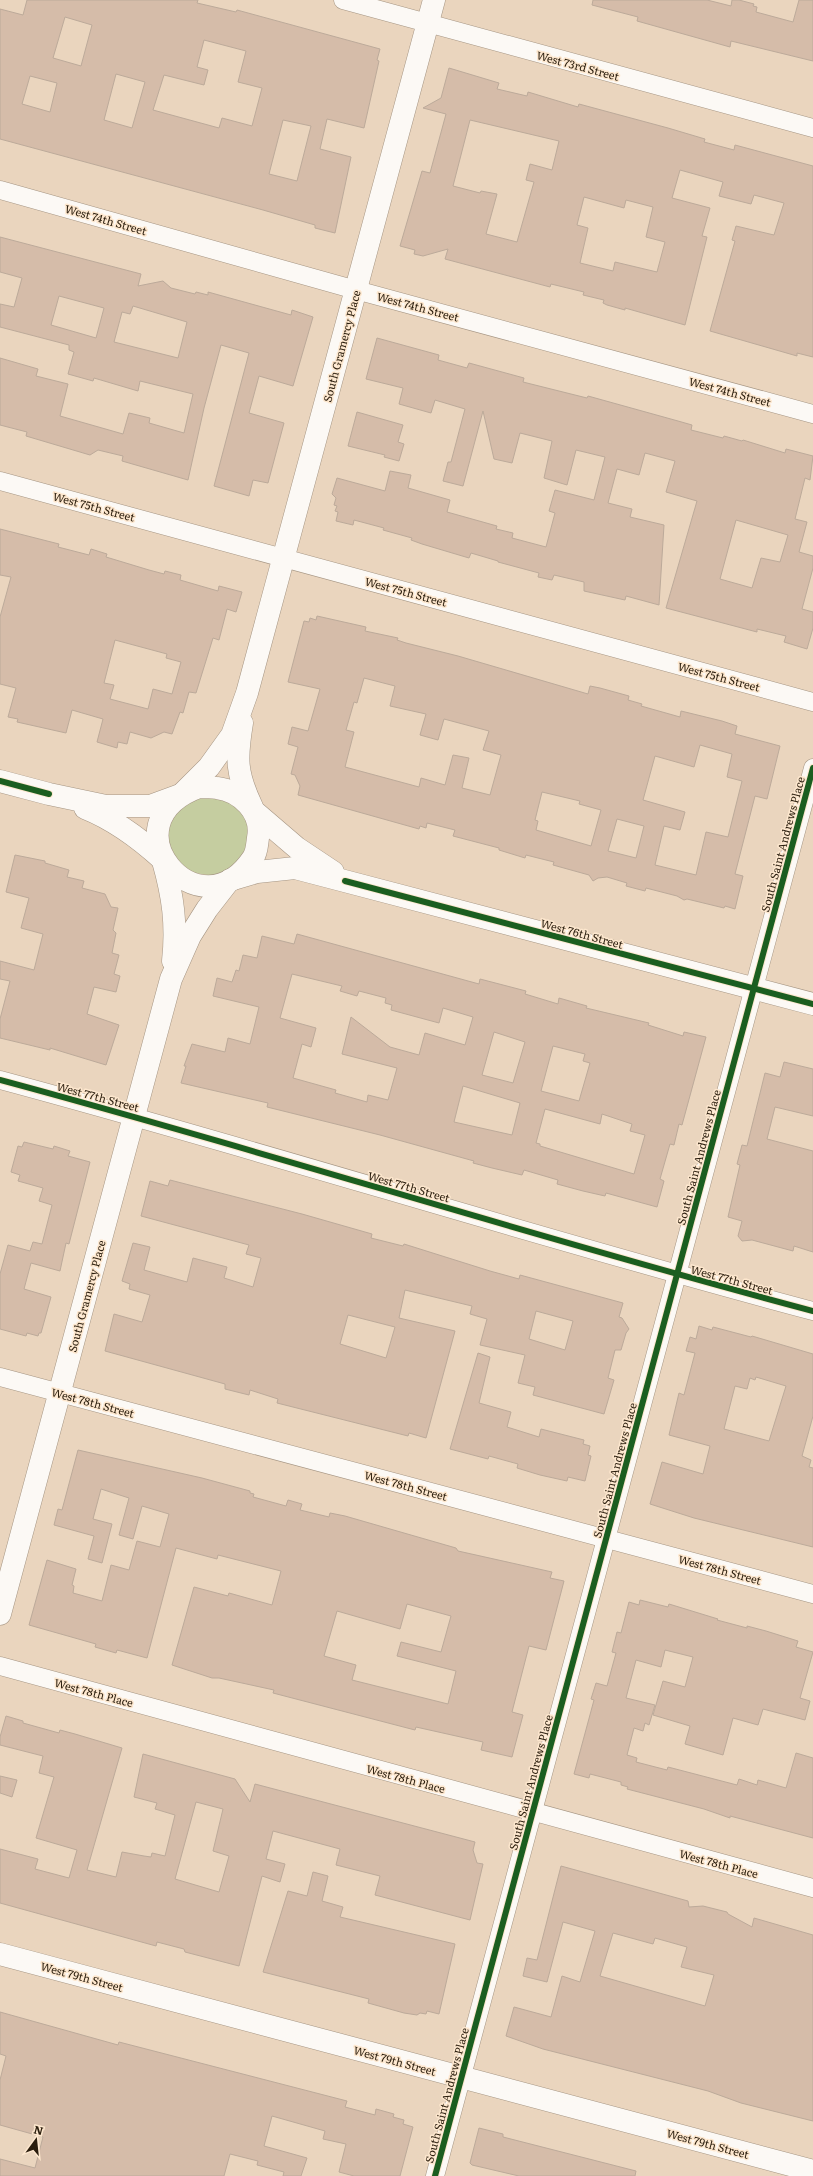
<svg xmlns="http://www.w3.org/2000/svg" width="813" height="2176" viewBox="0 0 813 2176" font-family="Literata,serif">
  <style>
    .green { fill: #c5cda0 }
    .building { fill: #d5bca9; stroke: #bcaa9a; fill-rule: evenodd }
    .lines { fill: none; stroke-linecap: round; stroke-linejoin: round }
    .minor-casing { stroke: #a59583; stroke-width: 19 }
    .tertiary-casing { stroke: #a59583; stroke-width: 23 }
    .minor { stroke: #fcf9f5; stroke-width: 18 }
    .tertiary { stroke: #fcf9f5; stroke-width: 22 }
    .cycleway-casing { stroke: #fde7ce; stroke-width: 8 }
    .cycleway { stroke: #1b5e20; stroke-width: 6 }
    .labels { text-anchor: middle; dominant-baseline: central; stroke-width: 3; stroke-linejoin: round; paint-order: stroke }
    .street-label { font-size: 11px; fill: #2a1d0d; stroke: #fde7ce }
  </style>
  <rect width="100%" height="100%" fill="#ead5be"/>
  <!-- green -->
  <polygon class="green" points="220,793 248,812 251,854 225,878 178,870 162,824 182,799"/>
  <!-- building -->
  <g class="building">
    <path d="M27 0H198L197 3 236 12 237 10 380 49 377 60 379 61 364 128 327 119 320 149 351 157 335 233 315 228V225L263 210 0 139V9L23 15ZM65 17 92 25 81 66 53 58ZM204 40 246 51 238 82 262 88 252 126 222 118 219 128 153 110 164 75 204 85 208 70 197 67ZM116 74 145 82 132 128 104 120ZM30 76 57 83 50 112 22 104ZM283 120 311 126 297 181 269 174Z"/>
    <polygon points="593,0 707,0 731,6 732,0 739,0 754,4 753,6 757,7 756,12 793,22 799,0 813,0 813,61 731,41 730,47 637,21 638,17 592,5"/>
    <path d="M449 68 499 83 497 89 527 96 528 92 578 107 579 104 668 128 705 139 704 142 734 150 735 145 813 166V357L797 353V356L710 331 735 241 732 240 736 226 774 235 784 203 754 195 751 204 719 196 723 182 680 170 672 198 710 208 702 236 707 237 685 325 625 308V310L607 305 603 303 604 300 583 295 584 292 551 284 550 287 445 259 448 249 423 256 414 254 415 250 400 246 422 171 430 173 446 114 423 108 441 98ZM470 120 559 141 552 170 530 164 526 180 534 182 517 242 486 234 497 194 481 191 480 193 453 186ZM584 197 624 208 626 200 653 207 646 237 665 242 657 272 615 262 613 271 580 263 588 228 577 225Z"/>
    <path d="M0 237 141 274 138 286 163 281 171 288 195 294 196 292 208 295V292L291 315 292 310 313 317 293 386 259 376 249 413 284 423 268 483 253 480 249 496 214 486 249 353 221 345 204 408 188 480 122 461 123 456 98 450 90 455 26 436 27 432 0 425V358L38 369 36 376 68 384 60 416 123 434 129 413 150 418 149 423 184 433 193 394 140 381 138 391 94 378 93 381 68 374 74 352 69 350V345L0 327V304L14 307 22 278 0 272ZM59 296 104 308 96 338 51 325ZM133 306 187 322 178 358 114 342 122 312 130 314Z"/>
    <path d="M377 338 439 355 438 360 467 368 469 363 524 378 523 382 587 398 588 396 678 421 692 425 691 430 723 438 724 436 742 441 743 440 785 453 786 449 813 456 810 480 805 478 795 519 807 522 799 552 813 556V568L802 609 813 612V628L807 649 784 642 786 636 757 629V632L666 608 697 501 666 492 675 461 645 453 639 475 617 469 608 503 632 509 630 517 664 525 659 605 626 596 625 600 584 591V582L554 575 552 580 538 577 539 573 498 562V561L471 553 469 558 422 544 411 540 412 538 383 530 384 528 354 520 353 525 336 521 338 512 335 511 337 506 334 505 336 498 332 494 337 478 385 491 390 471 411 475 408 488 450 500 447 512 497 526 496 529 513 533 512 538 546 547 555 513 549 511 555 490 594 500 605 457 576 450 567 485 544 478 552 441 520 433 512 463 494 459 483 411 463 486 443 481 448 462H451L465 409 435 400 431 413 399 404 403 388 366 379ZM736 520 788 535 780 562 761 558 752 588 720 579Z"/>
    <polygon points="357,412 403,425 398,442 404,444 399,461 384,457 385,455 348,446"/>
    <path d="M0 529 59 544 58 547 89 555 91 549 107 554 106 557 149 570 164 574 165 571 181 575 180 580 218 591 219 586 242 592 236 612 227 609 219 640 213 638 196 693 189 692 183 713 180 712 172 734 164 732 151 738 130 732 127 744 118 742 117 748 97 742 103 719 72 710 66 733 17 722 18 719 8 717 16 688 0 684V617L11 577 0 575ZM115 640 167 654 166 658 181 662 172 694 153 689 148 709 110 699 114 685 104 683Z"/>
    <path d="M317 616 366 627 365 631 398 638 397 640 406 643 458 656 588 694 590 686 600 688 629 696 628 700 642 704 641 706 680 717 681 711 722 721 737 726 735 734 780 746 767 799 755 796 735 874 743 876 735 909 725 906 724 908 687 899 684 900 677 896 646 888 645 891 626 886 627 883 607 877 598 878 593 881 589 875 553 865 554 862 526 855 525 858 499 850V848L453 836 455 830 427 823 426 828 420 826 419 829 298 795 300 786 295 775 291 774 298 747 288 744 292 727 308 731 320 689 288 682 304 621 309 622 310 618 316 620ZM364 678 395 686 390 706 426 714 420 735 438 740 444 719 489 731 483 750 501 755 490 795 462 788 469 758 453 755 445 785 421 778 419 787 345 767 354 732 346 730 354 702 357 703ZM700 745 732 754 727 777 742 781 728 837 706 832 696 875 655 865 664 826 680 830 685 812 643 800 655 756 694 767ZM542 792 580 801 579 804 601 810 591 846 536 830 538 821 535 820ZM617 819 644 826 636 858 608 851Z"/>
    <polygon points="15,855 45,861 45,863 69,870 67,877 84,881 82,888 105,894 111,907 118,908 113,930 116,933 112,953 119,955 114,974 120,976 116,992 94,987 87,1014 119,1025 106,1065 50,1048 50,1050 0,1038 0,1019 10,981 0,979 0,961 34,970 43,934 21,928 29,898 6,892"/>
    <path d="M297 934 479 984 480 979 526 991 525 994 558 1004 559 998 587 1006 586 1008 649 1023 648 1025 683 1036 684 1032 706 1037 682 1125 679 1124 674 1145 670 1144 660 1179 664 1181 657 1207 606 1193 605 1196 583 1191 557 1184 558 1180 524 1170 522 1175 492 1168 473 1163 474 1161 380 1135 267 1107 268 1103 181 1083 186 1066H184L192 1044 225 1052 228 1038 250 1044 259 1007 213 996 217 978 232 982 236 970 239 971 243 955 257 958 262 936 294 944ZM292 974 342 986 340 991 357 996 359 991 386 998 385 1003 392 1005 391 1010 439 1023 443 1008 473 1017 465 1045 425 1033 419 1055 390 1047 351 1017 342 1054 397 1068 388 1100 368 1095 367 1102 335 1093 336 1090 293 1078 302 1044 311 1047 316 1028 280 1018ZM494 1032 525 1042 513 1083 482 1075ZM553 1046 585 1054 583 1061 590 1063 579 1101 541 1091ZM463 1086 520 1103 512 1135 454 1122ZM545 1109 600 1124 602 1114 632 1124 630 1131 645 1135 634 1174 540 1146V1144L536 1143Z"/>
    <polygon points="784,1062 813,1069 813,1116 775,1107 767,1139 813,1151 813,1252 794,1246 793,1251 752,1240 742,1241 738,1236 742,1221 728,1217 740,1165 737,1164 742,1145 747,1146 765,1073 780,1077"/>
    <polygon points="24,1142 53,1149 54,1146 70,1151 68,1156 90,1162 69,1244 66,1243 60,1271 31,1263 24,1289 51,1297 41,1333 39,1333 38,1336 27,1333 26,1336 0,1329 0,1274 8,1245 30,1251 33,1242 42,1244 52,1205 39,1201 43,1188 18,1181 20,1175 11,1172 18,1146 22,1147"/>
    <path d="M170 1180 302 1214 372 1234 371 1238 403 1246 404 1244 490 1271 519 1279 520 1275 623 1303 619 1317 622 1318 629 1329 626 1333 621 1350H615L608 1378 614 1380 604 1414 533 1395 535 1387 518 1383 525 1355 480 1345 487 1319 470 1314 472 1306 405 1290 399 1318 455 1331 426 1438 409 1433 408 1436 277 1403 278 1399 250 1390 249 1395 225 1389V1384L105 1351 114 1314 142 1322 150 1295 129 1289 130 1284 122 1281 133 1243 150 1247 144 1270 187 1282 193 1258 227 1267 224 1278 253 1287 261 1258 246 1254 249 1245 141 1216 150 1181 168 1186ZM536 1311 573 1321 565 1350 529 1339ZM348 1315 395 1327 386 1358 340 1344Z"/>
    <path d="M699 1326 712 1330 713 1327 751 1337 752 1336 813 1354V1416L802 1456 811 1460 809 1467 813 1468V1547L694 1518 650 1504 662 1462 703 1474 710 1446 669 1435 679 1393 684 1395 695 1353 686 1351 690 1337 696 1339ZM756 1377 786 1386 769 1441 724 1429 735 1386 747 1389 750 1378 755 1380Z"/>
    <polygon points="478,1353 490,1357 479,1403 511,1412 507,1427 539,1437 541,1429 584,1440 583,1444 590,1446 588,1455 591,1456 585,1481 568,1477 567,1481 540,1475 517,1468 518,1464 489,1456 488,1459 450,1449"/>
    <path d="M78 1450 202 1478 250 1491V1493L254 1494 253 1497 286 1506 288 1500 302 1504 300 1510 329 1517 330 1513 345 1516 456 1548 458 1551 552 1572 550 1578 564 1581 546 1650 529 1646 512 1712 523 1715 512 1757 481 1750 483 1742 416 1727 415 1730 273 1693 274 1690 219 1678H212L172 1665 194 1587 228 1596 229 1593 272 1605 281 1571 218 1555 217 1559 176 1548 147 1658 117 1650 116 1653 95 1647 96 1644 29 1625 47 1560 76 1569 72 1585 74 1586 73 1593 102 1601 111 1565 129 1570 137 1541 160 1547 169 1514 142 1506 133 1539 119 1535 129 1498 101 1489 93 1519 112 1524 102 1563 88 1559 94 1536 54 1525 58 1509 62 1510ZM407 1604 451 1616 441 1652 401 1642 397 1656 456 1671 448 1704 352 1680 356 1665 324 1656 337 1611 400 1629Z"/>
    <polygon points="640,1600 668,1607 669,1604 718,1619 717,1620 747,1628 747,1626 766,1631 798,1641 796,1647 813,1652 800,1698 810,1701 805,1720 763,1709 758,1725 733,1718 723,1755 685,1744 690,1726 653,1715 663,1681 685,1687 693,1657 665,1650 661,1667 636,1660 626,1698 655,1705 649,1725 645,1723 643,1731 634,1728 627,1755 637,1758 636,1762 667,1770 668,1767 737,1785 739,1779 757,1785 758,1780 786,1788 796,1753 813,1758 813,1838 730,1816 730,1818 704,1809 627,1789 628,1787 621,1785 621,1782 590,1774 589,1778 574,1774 594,1700 591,1699 596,1683 607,1686 616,1653 612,1652 617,1632 621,1633 629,1602 639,1605"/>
    <path d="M6 1716 23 1721V1723L59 1733 60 1730 75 1734 122 1748 87 1870 116 1877 122 1852 144 1856 151 1857 152 1853 165 1856 175 1815 155 1809 157 1803 134 1797 143 1754 235 1779 250 1802 255 1784 475 1842 473 1850 477 1863 483 1864 470 1920 375 1895 380 1876 336 1865 340 1849 273 1831 266 1859 285 1864 280 1882 262 1876 239 1966 185 1952 184 1949 157 1942 156 1946 0 1903V1849L38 1859 35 1869 69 1878 77 1850 36 1838 54 1777 39 1773 43 1756 0 1745V1737ZM196 1802 223 1809 213 1851 229 1856 219 1892 175 1879Z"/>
    <polygon points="0,1776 17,1780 12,1797 0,1793"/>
    <path d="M561 1866 688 1901 689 1907 703 1906 727 1912 728 1914 752 1927 754 1918 813 1935V2121L741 2103 708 2091 543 2049 506 2036 514 2007 551 2017 562 1976 580 1982 595 1931 563 1922 547 1982 523 1976 527 1958 537 1960ZM613 1933 653 1944 655 1938 687 1947 681 1967 714 1975 705 2006 600 1976Z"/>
    <polygon points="313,1872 328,1876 322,1901 343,1907 340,1917 455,1944 439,2014 427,2011 426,2014 420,2013 417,2015 404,2013 368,2003 369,1999 263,1972 288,1891 307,1896"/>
    <polygon points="0,2012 118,2045 119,2042 347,2101 345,2107 375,2115 376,2109 394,2114 393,2117 404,2120 403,2124 413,2127 400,2176 354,2176 339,2172 346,2144 323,2139 325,2131 272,2116 264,2146 307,2158 301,2176 283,2176 284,2172 257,2165 258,2161 230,2154 224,2176 0,2176 0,2159 35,2168 43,2137 0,2125 0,2080 6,2056 0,2054"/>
    <polygon points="479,2128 503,2134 503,2137 636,2171 635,2176 519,2176 472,2165 470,2163"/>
  </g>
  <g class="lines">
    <!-- minor casing -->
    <g class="minor-casing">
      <g id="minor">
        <polyline points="343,0 813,128"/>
        <polyline points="0,190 356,290 813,414"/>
        <polyline points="0,481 813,702"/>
        <path d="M0 1080C272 1153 540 1239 813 1311"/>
        <polyline points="0,1377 813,1594"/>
        <polyline points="0,1666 813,1888"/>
        <polyline points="435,2176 813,768"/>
      </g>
    </g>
    <!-- tertiary casing -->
    <g class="tertiary-casing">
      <g id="tertiary">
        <path d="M242 723C236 759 236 773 252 807"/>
        <polyline points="0,781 49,794 106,806 150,806 180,795"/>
        <path d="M199 787C205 787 211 787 217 788 241 791 263 813 258 838 257 845 257 852 253 858 199 939 102 823 199 787Z"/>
        <polyline points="183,793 209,767 232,735 247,693 434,0"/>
        <path d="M85 808C115 820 139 838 162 859"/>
        <polyline points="255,812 297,848 333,872"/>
        <path d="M163 861C173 896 177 925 173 961"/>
        <polyline points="230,880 257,872 295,868 813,1004"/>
        <polyline points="0,1614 171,979 190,936 207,909 228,882"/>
        <polyline points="0,1954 813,2171"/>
      </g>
    </g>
    <!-- minor -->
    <use href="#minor" class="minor"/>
    <!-- tertiary -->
    <use href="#tertiary" class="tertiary"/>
    <!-- cycleway casing -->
    <g class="cycleway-casing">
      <g id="cycleway">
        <polyline points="0,781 49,794"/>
        <polyline points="345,881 813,1004"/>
        <path d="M0 1080C272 1153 540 1239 813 1311"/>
        <polyline points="435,2176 813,768"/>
      </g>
    </g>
    <!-- cycleway -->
    <use href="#cycleway" class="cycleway"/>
  </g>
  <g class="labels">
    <!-- street labels -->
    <g class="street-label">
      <text transform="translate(578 65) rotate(15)">West 73rd Street</text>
      <text transform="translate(106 219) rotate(16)">West 74th Street</text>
      <text transform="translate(418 306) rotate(15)">West 74th Street</text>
      <text transform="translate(341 346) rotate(-75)">South Gramercy Place</text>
      <text transform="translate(730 391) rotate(15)">West 74th Street</text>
      <text transform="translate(94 506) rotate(15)">West 75th Street</text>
      <text transform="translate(406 591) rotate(15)">West 75th Street</text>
      <text transform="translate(719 676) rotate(15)">West 75th Street</text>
      <text transform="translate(782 844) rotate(-75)">South Saint Andrews Place</text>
      <text transform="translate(582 933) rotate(15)">West 76th Street</text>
      <text transform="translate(98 1096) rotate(15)">West 77th Street</text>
      <text transform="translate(698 1157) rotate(-75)">South Saint Andrews Place</text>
      <text transform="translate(409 1186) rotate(16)">West 77th Street</text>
      <text transform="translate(732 1279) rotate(15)">West 77th Street</text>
      <text transform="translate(86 1296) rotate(-75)">South Gramercy Place</text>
      <text transform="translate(93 1402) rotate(15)">West 78th Street</text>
      <text transform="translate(614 1470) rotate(-75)">South Saint Andrews Place</text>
      <text transform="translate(406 1485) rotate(15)">West 78th Street</text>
      <text transform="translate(720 1569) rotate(15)">West 78th Street</text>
      <text transform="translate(94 1692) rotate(15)">West 78th Place</text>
      <text transform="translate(406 1778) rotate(15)">West 78th Place</text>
      <text transform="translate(530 1782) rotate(-75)">South Saint Andrews Place</text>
      <text transform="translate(719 1863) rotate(15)">West 78th Place</text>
      <text transform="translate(82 1976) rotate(15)">West 79th Street</text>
      <text transform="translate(395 2060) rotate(15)">West 79th Street</text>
      <text transform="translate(446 2095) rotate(-75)">South Saint Andrews Place</text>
      <text transform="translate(708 2143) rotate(15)">West 79th Street</text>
    </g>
  </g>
  <!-- north arrow -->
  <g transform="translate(36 2140) rotate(15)" stroke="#fde7ce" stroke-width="3" paint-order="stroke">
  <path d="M0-3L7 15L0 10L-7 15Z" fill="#2a1d0d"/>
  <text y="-6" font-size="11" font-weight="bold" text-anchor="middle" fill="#2a1d0d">N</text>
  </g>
</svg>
